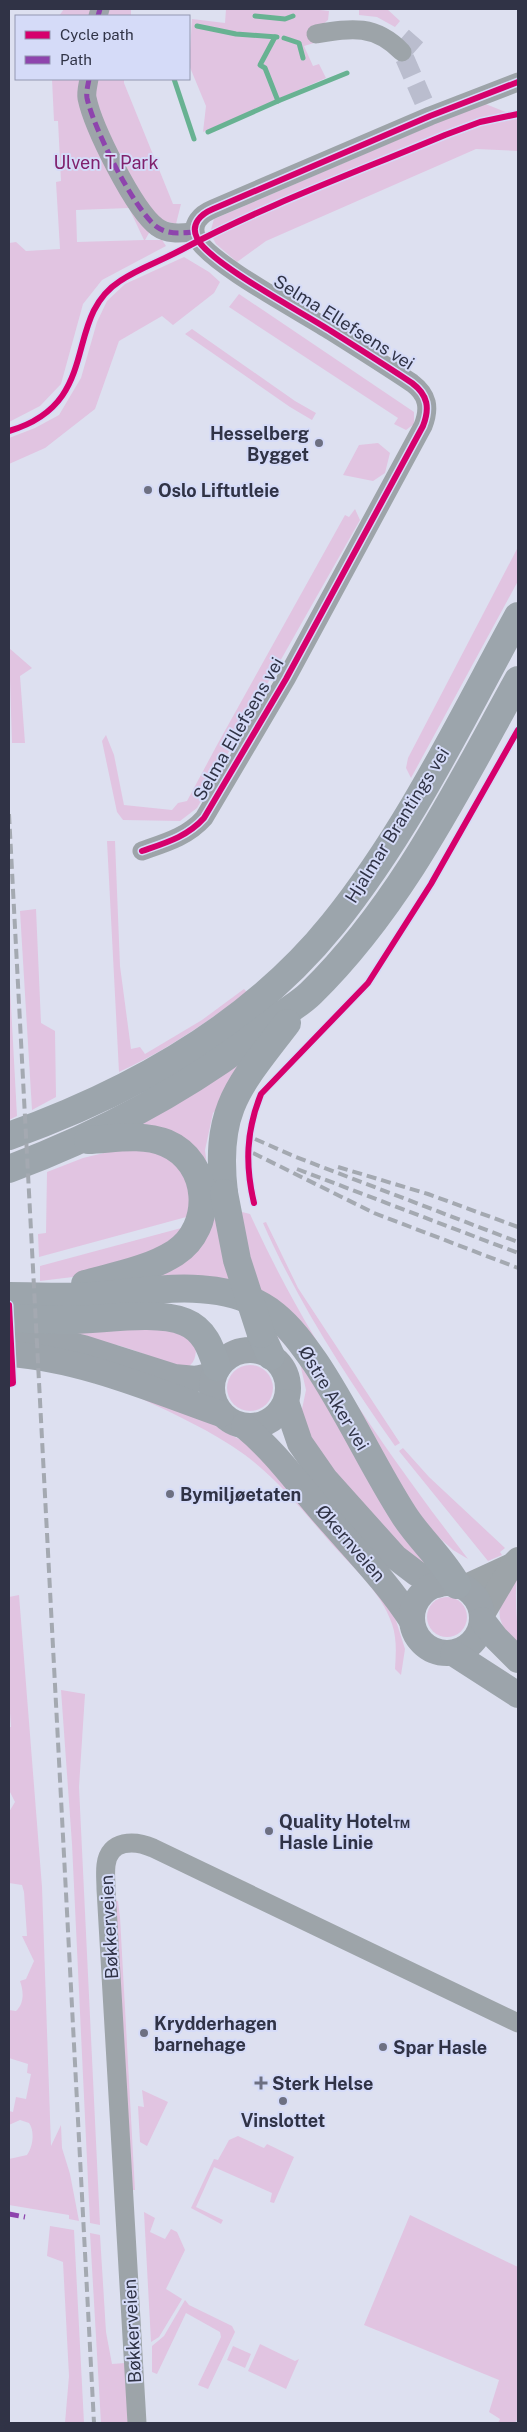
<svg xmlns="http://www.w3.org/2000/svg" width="527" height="2432" viewBox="0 0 527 2432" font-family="'Public Sans',sans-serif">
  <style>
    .green { fill: #e1c4e1; fill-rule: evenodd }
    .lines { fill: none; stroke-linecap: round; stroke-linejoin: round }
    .stream { stroke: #68b292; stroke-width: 5 }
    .minor-tunnel { stroke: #babdce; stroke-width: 19; stroke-dasharray: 19 9; stroke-linecap: butt }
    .minor { stroke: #9da4a9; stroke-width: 19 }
    .tertiary { stroke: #9da4a9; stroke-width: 24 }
    .secondary { stroke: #9ca4ab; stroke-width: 26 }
    .trunk { stroke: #9ca5ac; stroke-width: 28 }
    .rail { stroke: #a4a9b1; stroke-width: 4; stroke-dasharray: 10 5; stroke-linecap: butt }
    .trunk-bridge { stroke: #9ca5ac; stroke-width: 28 }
    .quiet { stroke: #8e44ad; stroke-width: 5; stroke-dasharray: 10 5; stroke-linecap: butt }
    .cycleway-casing { stroke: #d5dbf8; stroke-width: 9 }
    .cycleway { stroke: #d6006c; stroke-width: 6 }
    .poi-dot { fill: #6d7082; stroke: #d5dbf8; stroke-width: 2 }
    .labels { text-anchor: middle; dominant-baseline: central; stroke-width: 4; stroke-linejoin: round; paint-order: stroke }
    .park-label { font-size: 18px; fill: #80206c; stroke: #d5dbf8 }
    .street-label { font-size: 18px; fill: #303346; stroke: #d5dbf8 }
    .poi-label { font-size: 18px; font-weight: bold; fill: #303346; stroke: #d5dbf8; text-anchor: start }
  </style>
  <rect width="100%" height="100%" fill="#dde0f0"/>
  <!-- green -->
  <g class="green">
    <polygon points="64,9 131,9 131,16 59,16"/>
    <polygon points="226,9 312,9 329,11 328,20 317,29 314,43 304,46 313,66 319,64 326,78 203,132 206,106 189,65 192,19 225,23"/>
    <polygon points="359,9 387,9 400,21 395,27 377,17 359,15"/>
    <path d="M52 79H124V83L173 204H181L176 224 157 219 145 240H162L166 246 102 280 83 304 61 384 40 406 9 422V243L16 242 26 251 60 249 56 182 61 181 58 121H54ZM129 208 144 240 77 242 76 210Z"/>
    <polygon points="483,103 518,117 518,151 476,149 266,241 237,262 216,244 210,233 214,219"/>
    <polygon points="184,257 209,272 220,282 214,293 173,325 162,316 119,341 95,409 45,448 9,464 9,438 35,428 59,415 81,378 97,322 107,301 125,284"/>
    <polygon points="239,294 414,412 414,424 406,430 394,424 398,418 229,307"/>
    <polygon points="192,329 295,401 316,413 312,420 290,407 185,334"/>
    <polygon points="378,443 390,453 385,473 373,481 343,475 359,445"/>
    <polygon points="355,509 360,520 197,808 180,821 123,820 117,812 102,741 106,735 114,755 124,805 172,810 178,803 187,801 217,745 345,515 349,517"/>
    <polygon points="518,547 518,581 411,778 406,768 408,758"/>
    <polygon points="9,648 32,668 20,676 25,743 12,743"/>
    <path d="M107 841H115L120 966 131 1049 140 1047 145 1054 202 1020 244 989 247 992C206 1023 165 1051 119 1072Z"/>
    <polygon points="36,909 41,1023 55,1031 56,1097 32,1110 20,911"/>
    <polygon points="9,968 17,1116 9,1120"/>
    <polygon points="262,1046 224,1101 213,1113 205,1150 207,1166 122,1131"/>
    <polygon points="133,1146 170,1156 190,1182 190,1216 39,1257 38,1234 46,1233 47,1172 83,1158"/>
    <path d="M242 1212 250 1214C307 1340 385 1450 468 1559L453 1550 434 1533 255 1294 235 1214Z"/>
    <polygon points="218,1217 234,1286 115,1288 211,1220"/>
    <path d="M266 1222 298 1288 400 1443 395 1446C345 1375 298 1302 263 1223Z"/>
    <polygon points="185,1227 171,1244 81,1276 40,1281 40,1266"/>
    <polygon points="277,1325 435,1564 419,1565 314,1452 301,1414 306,1390 299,1359 271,1330"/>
    <path d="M44 1326 174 1330 185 1335 196 1346C196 1361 193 1366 178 1372L160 1360 133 1350 117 1345H99Z"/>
    <circle cx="250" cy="1388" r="23"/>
    <path d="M138 1397 209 1418 221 1430 243 1441 268 1461 392 1608 405 1649 401 1675 395 1669C396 1653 397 1639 392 1624 381 1591 352 1567 330 1542 304 1512 277 1479 245 1455 212 1431 174 1414 138 1397Z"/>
    <polygon points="403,1448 429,1477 505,1548 500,1552 502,1555 488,1561 399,1451"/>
    <path d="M517 1577C514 1600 518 1623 518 1646 491 1615 496 1609 517 1577Z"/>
    <path d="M19 1595 42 1887 51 2146 61 2125 62 2148 70 2174 79 2221 69 2219V2215L9 2205V2159L27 2155C33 2147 35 2131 29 2123L20 2120 9 2125V2111L13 2112 16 2097 26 2099 31 2074 27 2073 28 2064 9 2058V2010L16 2011C24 2004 24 1992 20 1981L26 1979 34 1961 22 1936H27L24 1892 22 1885 9 1883V1812L15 1802 9 1790V1727H11L9 1699V1597Z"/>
    <circle cx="447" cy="1617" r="20"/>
    <polygon points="61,1690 85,1694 79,1787 100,2225 90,2223 72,1844"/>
    <polygon points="115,1901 118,1901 120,1917 135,2190 132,2190"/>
    <polygon points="142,2090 168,2102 147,2146 140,2142 138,2106 144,2107"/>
    <polygon points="238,2136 264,2148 267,2144 294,2157 274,2203 270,2202 272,2193 214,2167 196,2207 223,2220 221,2224 191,2208 214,2159 218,2160 229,2140"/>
    <polygon points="144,2212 155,2218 150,2232 165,2239 171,2229 177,2232 185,2250 166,2289 182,2299 159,2337 151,2342"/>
    <polygon points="410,2215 518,2267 518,2418 515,2423 498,2423 500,2419 489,2412 499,2380 364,2325"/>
    <polygon points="50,2226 74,2230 84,2423 65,2423 69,2376 63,2262 47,2256"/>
    <polygon points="90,2233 100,2235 106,2332 112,2364 125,2363 128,2423 101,2423"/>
    <polygon points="185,2300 189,2305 232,2326 235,2332 208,2389 198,2385 221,2337 220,2332 186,2313 157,2374 152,2372 152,2346 164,2336"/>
    <polygon points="260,2344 295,2361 299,2359 286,2389 248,2371"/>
    <polygon points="233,2346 251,2354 245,2368 227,2360"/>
  </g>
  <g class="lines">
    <!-- stream -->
    <g class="stream">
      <polyline points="255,16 285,19 293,16"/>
      <polyline points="197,26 236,34 277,37"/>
      <polyline points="275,37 260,65 265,68 278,101 347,73"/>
      <polyline points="284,38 299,43 303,58"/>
      <polyline points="174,79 194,139"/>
      <polyline points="208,132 278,101"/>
    </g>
    <!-- minor-tunnel -->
    <polyline class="minor-tunnel" points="416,36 402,52 430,116"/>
    <!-- minor -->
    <g class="minor">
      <polyline points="98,16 100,9"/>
      <path d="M316 34C352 28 375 24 402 52"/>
      <path d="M89 79C88 85 86 92 87 98 93 127 134 210 157 227 168 235 182 233 194 232"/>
      <path d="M142 851C165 843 187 837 204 818L286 679 423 426C430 408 428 395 412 383 385 365 358 348 331 331 305 314 207 262 197 238 190 224 201 214 213 209L430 116 518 82"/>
      <path d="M137 2423 106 1889C106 1881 105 1873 106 1865 109 1839 135 1840 153 1848L518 2023"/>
    </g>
    <!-- tertiary -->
    <g class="tertiary">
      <polyline points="464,1587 512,1565 518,1559"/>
      <polyline points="482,1616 512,1565"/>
    </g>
    <!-- secondary -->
    <g class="secondary">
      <polyline points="9,1336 53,1341 83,1348 174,1377 196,1379 213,1375"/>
      <circle cx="250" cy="1388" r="38"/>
      <path d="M9 1354C82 1359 153 1390 221 1414"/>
      <polyline points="286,1402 300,1443 325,1479 395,1557 416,1573 437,1585"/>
      <path d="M244 1426C278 1454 302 1490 332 1523 360 1555 389 1585 412 1621"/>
      <circle cx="447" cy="1618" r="35"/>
      <polyline points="482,1620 496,1638 518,1660"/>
      <polyline points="453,1653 518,1695"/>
    </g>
    <!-- trunk -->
    <g class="trunk">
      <path d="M9 1136C132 1092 250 1027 333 924 408 831 461 720 518 616"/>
      <path d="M9 1169C105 1133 198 1083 278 1018 288 1010 301 1003 311 993 401 905 458 788 518 680"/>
      <path d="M224 1193C214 1109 239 1086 287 1023"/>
      <path d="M85 1284C114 1276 148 1270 175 1253 215 1227 211 1162 166 1143 141 1133 114 1139 88 1140"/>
      <path d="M9 1296C37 1296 65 1298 93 1296 151 1291 226 1275 275 1315 291 1328 303 1345 315 1362 348 1411 372 1465 404 1515 420 1540 443 1559 457 1585"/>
      <path d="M9 1318C29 1319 50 1320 70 1320 102 1320 156 1310 185 1322 205 1330 211 1349 217 1367"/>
      <polyline points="261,1334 271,1356"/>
    </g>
    <!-- rail -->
    <g class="rail">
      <polyline points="9,814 94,2423"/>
      <polyline points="255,1139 296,1157 518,1242"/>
      <polyline points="253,1153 374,1213 518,1268"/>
      <polyline points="338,1167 428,1194 518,1227"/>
      <polyline points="297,1169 518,1253"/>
    </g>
    <!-- trunk-bridge -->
    <polyline class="trunk-bridge" points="224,1193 237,1260 261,1334"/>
    <!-- quiet -->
    <g class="quiet">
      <polyline points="98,16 100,9"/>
      <path d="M89 79C88 85 86 92 87 98 93 127 134 210 157 227 168 235 182 233 194 232"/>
      <polyline points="9,2214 25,2217"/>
    </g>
    <!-- cycleway casing -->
    <g class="cycleway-casing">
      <g id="cycleway">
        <path d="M9 431C104 403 61 319 120 281 139 268 161 261 181 250 265 205 357 172 445 135L480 122 518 114"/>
        <path d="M142 851C165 843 187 837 204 818L286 679 423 426C430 408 428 395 412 383 385 365 358 348 331 331 305 314 207 262 197 238 190 224 201 214 213 209L430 116 518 82"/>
        <path d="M254 1203C245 1165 246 1131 261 1094L368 983 431 884 518 730"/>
        <polyline points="9,1305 13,1383 9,1384"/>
      </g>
    </g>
    <!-- cycleway -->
    <use href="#cycleway" class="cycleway"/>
  </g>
  <!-- markers -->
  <g class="poi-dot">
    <circle cx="319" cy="443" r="5"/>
    <circle cx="148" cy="490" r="5"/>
    <circle cx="170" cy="1494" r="5"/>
    <circle cx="269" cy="1831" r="5"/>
    <circle cx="144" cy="2033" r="5"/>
    <circle cx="383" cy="2047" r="5"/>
    <path d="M258.5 2075.5h5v5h5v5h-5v5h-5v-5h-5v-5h5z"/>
    <circle cx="283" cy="2101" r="5"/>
  </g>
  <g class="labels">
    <!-- park labels -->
    <g class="park-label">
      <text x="106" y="162">Ulven T Park</text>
    </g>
    <!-- street labels -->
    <g class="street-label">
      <text transform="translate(344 322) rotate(32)">Selma Ellefsens vei</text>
      <text transform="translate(238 729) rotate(-60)">Selma Ellefsens vei</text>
      <text transform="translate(397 825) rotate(-58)">Hjalmar Brantings vei</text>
      <text transform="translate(334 1398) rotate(59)">Østre Aker vei</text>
      <text transform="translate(351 1543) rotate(49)">Økernveien</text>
      <text transform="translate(109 1927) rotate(-93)">Bøkkerveien</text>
      <text transform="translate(132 2331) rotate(-93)">Bøkkerveien</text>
    </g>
    <!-- poi labels -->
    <g class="poi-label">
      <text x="309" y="433" text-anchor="end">Hesselberg<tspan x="309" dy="21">Bygget</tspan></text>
      <text x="158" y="490">Oslo Liftutleie</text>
      <text x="180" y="1494">Bymiljøetaten</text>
      <text x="279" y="1821">Quality Hotel™<tspan x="279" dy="21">Hasle Linie</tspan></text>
      <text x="154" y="2023">Krydderhagen<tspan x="154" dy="21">barnehage</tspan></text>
      <text x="393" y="2047">Spar Hasle</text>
      <text x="272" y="2083">Sterk Helse</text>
      <text x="283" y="2120" text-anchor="middle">Vinslottet</text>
    </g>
  </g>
  <!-- border -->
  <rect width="527" height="2432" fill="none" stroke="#303346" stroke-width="20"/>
  <!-- legend -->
  <rect x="15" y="15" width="175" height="65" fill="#d5dbf8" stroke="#9398b1"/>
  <rect x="25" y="31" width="25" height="8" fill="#d6006c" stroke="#9398b1"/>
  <text x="60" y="40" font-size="15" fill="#303346">Cycle path</text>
  <rect x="25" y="56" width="25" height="8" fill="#8e44ad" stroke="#9398b1"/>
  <text x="60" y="65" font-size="15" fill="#303346">Path</text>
</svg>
